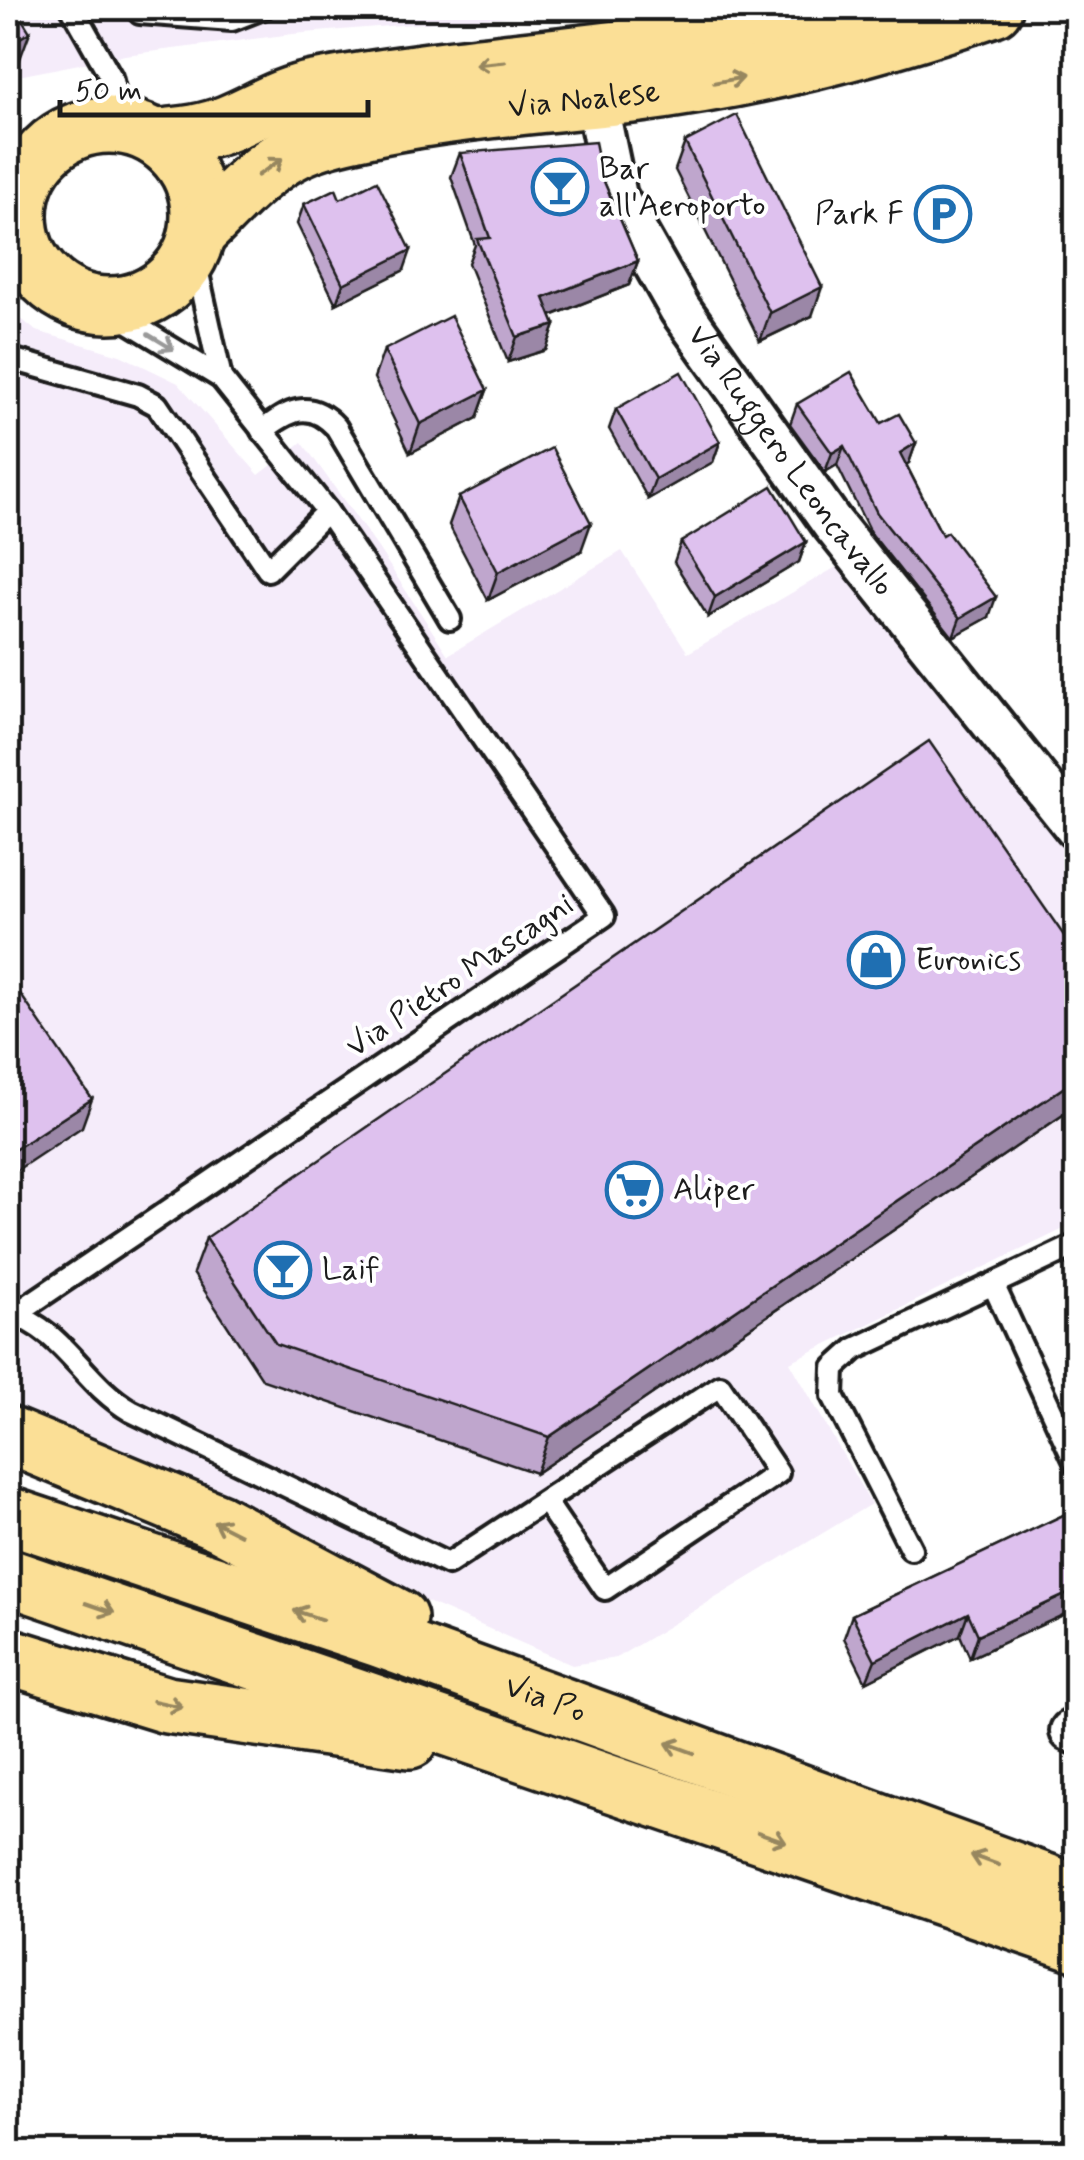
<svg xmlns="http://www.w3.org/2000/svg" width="1084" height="2160" viewBox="0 0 1084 2160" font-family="Mynerve,sans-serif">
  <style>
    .built { fill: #f5ecfa }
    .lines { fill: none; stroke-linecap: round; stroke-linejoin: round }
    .lane-casing { stroke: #1c1c1c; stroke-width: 28 }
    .street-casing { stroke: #1c1c1c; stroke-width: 48 }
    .primary-casing { stroke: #1c1c1c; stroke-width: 62 }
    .highway-casing { stroke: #1c1c1c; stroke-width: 62 }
    .lane { stroke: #fff; stroke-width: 20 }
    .street { stroke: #fff; stroke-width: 40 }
    .primary { stroke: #fbdf96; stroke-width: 55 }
    .highway { stroke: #fbdf96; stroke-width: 55 }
    .wall { fill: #bfa6cd; stroke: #1c1c1c; stroke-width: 2.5 }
    .shaded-wall { fill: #9b87a7; stroke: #1c1c1c; stroke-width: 2.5 }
    .building { fill: #dec1ee; stroke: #1c1c1c; stroke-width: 2.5 }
    .oneway { stroke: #97875f }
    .oneway2 { stroke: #999 }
    .labels { text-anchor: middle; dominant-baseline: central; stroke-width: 8; stroke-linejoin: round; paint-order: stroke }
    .street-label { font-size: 32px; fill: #1c1c1c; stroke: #fff }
    .poi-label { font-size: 32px; fill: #1c1c1c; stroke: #fff; text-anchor: start }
  </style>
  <rect width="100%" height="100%" fill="#fff"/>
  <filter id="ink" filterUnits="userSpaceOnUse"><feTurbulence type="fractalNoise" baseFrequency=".01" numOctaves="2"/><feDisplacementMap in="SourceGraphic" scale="20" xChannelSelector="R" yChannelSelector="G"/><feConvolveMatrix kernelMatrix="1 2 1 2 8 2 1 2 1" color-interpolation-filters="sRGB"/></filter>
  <g filter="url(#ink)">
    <!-- built -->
    <g class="built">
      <polygon points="8,8 603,8 293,34 125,55 8,78"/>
      <polygon points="8,308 36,331 120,355 178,383 259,475 302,442 378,548 448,655 622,551 688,653 845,562 1076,865 1076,1223 790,1362 871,1504 616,1658 572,1665 8,1419"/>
    </g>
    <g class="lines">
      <!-- lane casing -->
      <g class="lane-casing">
        <g id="lane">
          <polyline points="72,8 111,77 117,101 112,125"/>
          <polyline points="136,8 140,13 232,20 263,8"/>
          <polyline points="645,8 650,45"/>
          <polyline points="193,251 221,378"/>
          <polyline points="8,358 138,395 157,405 268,570 327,511"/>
          <path d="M262 431C288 411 309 398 336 427L450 619"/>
          <polyline points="993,1284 1076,1464"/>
          <path d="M8 1312C67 1332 81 1382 131 1411L448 1564 720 1386 778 1473 605 1589 545 1501"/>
          <polyline points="8,1319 604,916 327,511 221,378 101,305"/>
          <polyline points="911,1549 833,1396 834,1368 855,1349 1076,1245"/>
        </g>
      </g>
      <!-- street casing -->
      <g class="street-casing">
        <g id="street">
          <path id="s1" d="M591 76 616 196 680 309 832 523 1076 828"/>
          <polyline points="1071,1731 1076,1733"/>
        </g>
      </g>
      <!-- primary casing -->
      <g class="primary-casing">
        <g id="primary">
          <circle cx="109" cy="215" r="90"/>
          <path d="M155 137C181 136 205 133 229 123 258 111 282 95 314 89 489 56 668 55 841 8"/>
          <path id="s2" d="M198 233C229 203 258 169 297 150 321 138 350 133 377 127 461 110 547 105 633 95 759 79 874 49 994 8"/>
        </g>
      </g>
      <!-- highway casing -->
      <g class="highway-casing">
        <g id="highway">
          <polyline points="8,1435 218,1522 399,1618"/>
          <path id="s3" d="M8 1515 379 1639 1076 1893"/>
          <polyline points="8,1577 1076,1943"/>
          <polyline points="8,1656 167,1705 410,1740"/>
        </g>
      </g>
      <!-- lane -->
      <use href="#lane" class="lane"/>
      <!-- street -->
      <use href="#street" class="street"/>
      <!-- primary -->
      <use href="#primary" class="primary"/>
      <!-- highway -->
      <use href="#highway" class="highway"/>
    </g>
    <!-- wall -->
    <g class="wall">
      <polygon points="685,142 812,316 760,341 675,170"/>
      <polygon points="460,153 602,177 638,261 629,285 551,316 555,325 546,350 508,362 468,263 475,245 451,177"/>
      <polygon points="340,199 404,270 336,304 297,224 304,204"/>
      <polygon points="384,350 487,390 477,418 410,453 374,378"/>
      <polygon points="797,404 881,423 916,443 909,463 906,464 942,535 989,617 953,637 870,532 837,465 825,472 790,424"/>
      <polygon points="616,409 720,442 713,462 648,499 609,429"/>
      <polygon points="459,497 581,551 488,600 449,525"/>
      <polygon points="681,542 806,542 799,562 708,617 674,562"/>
      <polygon points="1076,953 1076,1106 536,1473 263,1380 193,1273 206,1238"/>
      <polygon points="1076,1509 1076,1609 970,1658 960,1635 866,1682 844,1638 852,1615"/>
    </g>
    <!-- shaded-wall -->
    <g class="shaded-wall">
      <polygon points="30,32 20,59 8,66 8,45"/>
      <polygon points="411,250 404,270 336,304 343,284"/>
      <polygon points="638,261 629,285 535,322 544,298"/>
      <polygon points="822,287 812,316 760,341 770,313"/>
      <polygon points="555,325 546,350 508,362 517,337"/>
      <polygon points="487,390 477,418 410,453 420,424"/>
      <polygon points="720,442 713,462 648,499 655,479"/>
      <polygon points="916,443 909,463 893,472 900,453"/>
      <polygon points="844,446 837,465 825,472 832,453"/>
      <polygon points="591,523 581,551 488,600 498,572"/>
      <polygon points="806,542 799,562 708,617 715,597"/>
      <polygon points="996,597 989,617 953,637 960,618"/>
      <polygon points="1076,1079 1076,1106 536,1473 549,1437"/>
      <polygon points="92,1099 82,1127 8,1176 8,1154"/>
      <polygon points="1076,1590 1076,1609 970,1658 978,1635"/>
      <polygon points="968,1613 960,1635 866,1682 875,1660"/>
    </g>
    <!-- building -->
    <g class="building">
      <polygon points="8,8 15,8 30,32 8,45"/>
      <polygon points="737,115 822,287 770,313 685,142"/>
      <polygon points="595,142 602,177 638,261 544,298 555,325 517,337 477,239 490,238 460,153"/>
      <polygon points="377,181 411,250 343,284 304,204 336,189 340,199"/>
      <polygon points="451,316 487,390 420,424 384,350"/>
      <polygon points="681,372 720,442 655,479 616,409"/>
      <polygon points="851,372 881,423 899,414 916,443 900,453 942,535 947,532 996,597 960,618 877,513 844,446 832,453 797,404"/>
      <polygon points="552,448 591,523 498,572 459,497"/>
      <polygon points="772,486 806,542 715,597 681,542"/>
      <polygon points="929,741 1076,953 1076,1079 549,1437 276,1344 206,1238"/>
      <polygon points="8,976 92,1099 8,1154"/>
      <polygon points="1076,1509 1076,1590 978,1635 968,1613 875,1660 852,1615"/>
    </g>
    <!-- one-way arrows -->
    <defs><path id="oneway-shaft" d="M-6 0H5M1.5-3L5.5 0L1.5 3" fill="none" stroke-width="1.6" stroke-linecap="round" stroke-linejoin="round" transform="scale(2.5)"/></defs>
    <g class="oneway">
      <use href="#oneway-shaft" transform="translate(490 63) rotate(174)"/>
      <use href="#oneway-shaft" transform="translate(729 80) rotate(-10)"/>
      <use href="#oneway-shaft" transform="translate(270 167) rotate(-35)"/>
      <use href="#oneway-shaft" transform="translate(227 1528) rotate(-153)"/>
      <use href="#oneway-shaft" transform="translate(100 1608) rotate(19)"/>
      <use href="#oneway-shaft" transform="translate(308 1615) rotate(-162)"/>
      <use href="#oneway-shaft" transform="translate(168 1704) rotate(12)"/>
      <use href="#oneway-shaft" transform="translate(680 1748) rotate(-160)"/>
      <use href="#oneway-shaft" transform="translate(772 1837) rotate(19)"/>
      <use href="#oneway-shaft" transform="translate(985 1860) rotate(-160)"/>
    </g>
    <use class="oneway2" href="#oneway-shaft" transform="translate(161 342) rotate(31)"/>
  </g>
  <!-- icons -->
  <defs>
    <g id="bar-ring" transform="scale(2.875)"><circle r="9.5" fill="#fff" stroke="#1f6fb2" stroke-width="1.5"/><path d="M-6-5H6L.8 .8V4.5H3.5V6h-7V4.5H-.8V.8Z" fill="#1f6fb2"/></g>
    <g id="parking-ring" transform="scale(2.875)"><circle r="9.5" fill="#fff" stroke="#1f6fb2" stroke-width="1.5"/><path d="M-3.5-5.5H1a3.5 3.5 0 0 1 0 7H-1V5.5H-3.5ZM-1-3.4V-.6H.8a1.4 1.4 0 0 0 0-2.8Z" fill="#1f6fb2"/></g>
    <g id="shop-ring" transform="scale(2.875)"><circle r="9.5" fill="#fff" stroke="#1f6fb2" stroke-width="1.5"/><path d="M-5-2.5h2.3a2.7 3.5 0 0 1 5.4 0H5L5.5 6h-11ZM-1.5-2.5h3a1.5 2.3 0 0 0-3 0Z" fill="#1f6fb2"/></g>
    <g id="supermarket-ring" transform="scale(2.875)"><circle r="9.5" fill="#fff" stroke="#1f6fb2" stroke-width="1.5"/><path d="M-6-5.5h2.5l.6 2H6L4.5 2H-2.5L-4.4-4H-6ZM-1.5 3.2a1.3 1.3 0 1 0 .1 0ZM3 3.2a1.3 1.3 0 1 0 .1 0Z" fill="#1f6fb2"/></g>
  </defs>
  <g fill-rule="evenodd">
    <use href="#bar-ring" x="560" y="187"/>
    <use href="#parking-ring" x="943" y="214"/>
    <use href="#shop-ring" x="876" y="960"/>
    <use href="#supermarket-ring" x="634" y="1190"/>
    <use href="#bar-ring" x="283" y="1270"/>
  </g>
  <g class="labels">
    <!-- street labels -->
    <g class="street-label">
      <text stroke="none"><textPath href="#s2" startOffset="422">Via Noalese</textPath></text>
      <text stroke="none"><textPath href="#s1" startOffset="440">Via Ruggero Leoncavallo</textPath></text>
      <text transform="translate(460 976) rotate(-34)">Via Pietro Mascagni</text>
      <text stroke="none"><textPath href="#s3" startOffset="568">Via Po</textPath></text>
    </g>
    <!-- poi labels -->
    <g class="poi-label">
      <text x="599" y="169">Bar<tspan x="599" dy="37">all'Aeroporto</tspan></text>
      <text x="904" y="214" text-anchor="end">Park F</text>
      <text x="915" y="960">Euronics</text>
      <text x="673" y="1190">Aliper</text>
      <text x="322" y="1270">Laif</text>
    </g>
  </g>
  <!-- margin -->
  <rect width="1084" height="2160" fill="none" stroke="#fff" stroke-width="40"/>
  <rect x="20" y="20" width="1044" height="2120" fill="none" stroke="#1c1c1c" stroke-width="4" filter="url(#ink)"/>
  <!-- scale -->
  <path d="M60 100v15h308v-15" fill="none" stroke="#1c1c1c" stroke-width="5"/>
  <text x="75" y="100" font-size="30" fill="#1c1c1c" stroke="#ffffff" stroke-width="8" paint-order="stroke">50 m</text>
</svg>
